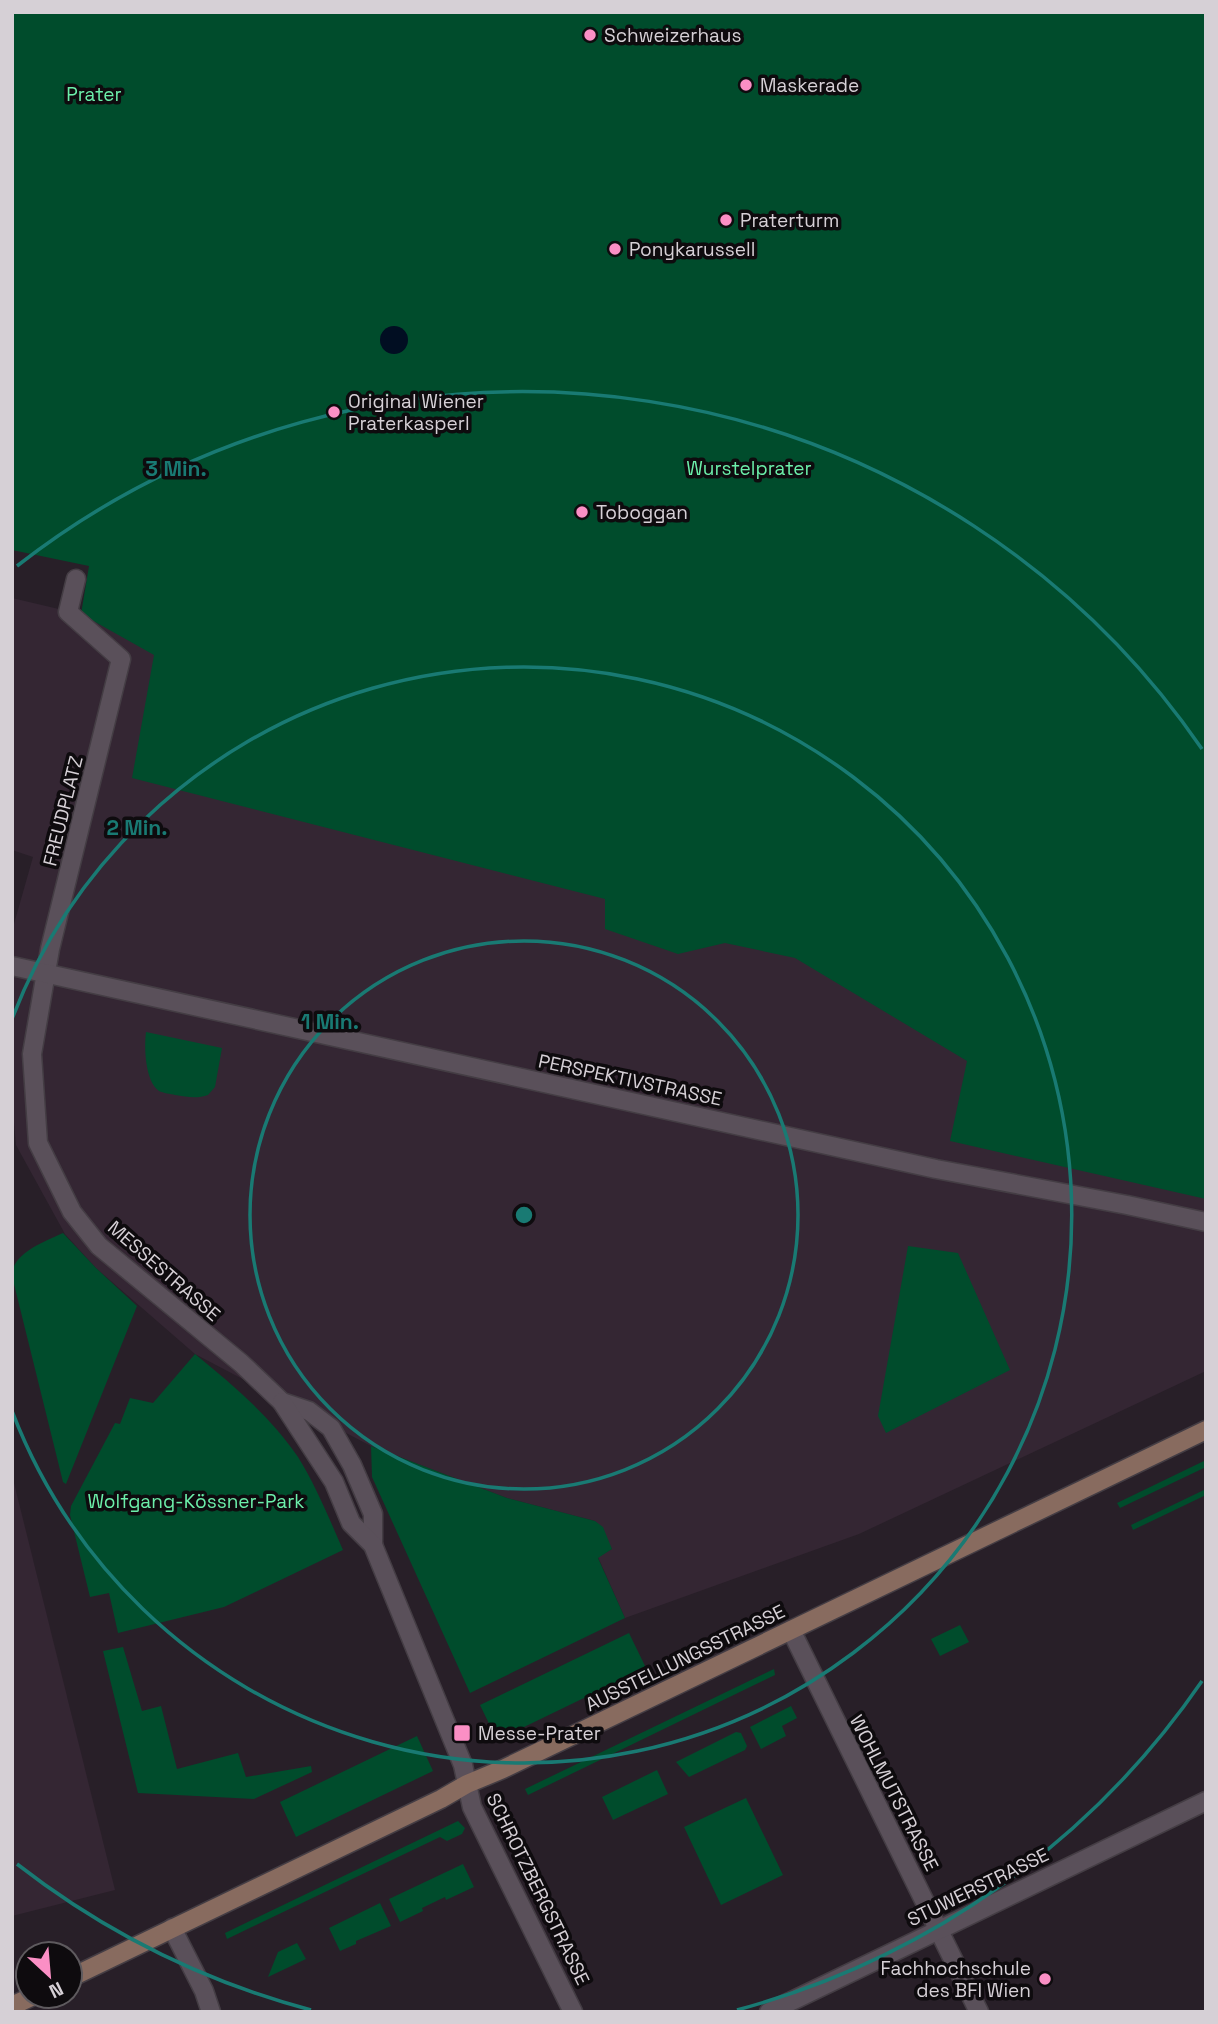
<svg xmlns="http://www.w3.org/2000/svg" width="1218" height="2024" viewBox="0 0 1218 2024" font-family="'Space Grotesk',sans-serif">
  <style>
    .built { fill: #342633 }
    .green { fill: #004c2c }
    .water { fill: #010e22 }
    .lines { fill: none; stroke-linecap: round; stroke-linejoin: round }
    .street-casing { stroke: #443d44; stroke-width: 21 }
    .secondary-casing { stroke: #443d44; stroke-width: 21 }
    .street { stroke: #5a505a; stroke-width: 18 }
    .secondary { stroke: #886b5f; stroke-width: 18 }
    .ring { fill: none; stroke: #197a73; stroke-width: 3.5 }
    .poi-dot { fill: #fb8fc5; stroke: #0e0b0e; stroke-width: 2.5 }
    .labels { text-anchor: middle; dominant-baseline: central; stroke-width: 7; stroke-linejoin: round; paint-order: stroke }
    .poi-label { font-size: 19px; fill: #d6d0d6; stroke: #0e0b0e; text-anchor: start }
    .park-label { font-size: 19px; fill: #6cefaa; stroke: #0e0b0e }
    .street-label { font-size: 19px; fill: #d6d0d6; stroke: #0e0b0e }
    .centre { fill: #197a73; stroke: #0e0b0e; stroke-width: 3.5 }
    .ring-label { font-size: 21px; text-anchor: middle; font-weight: bold; fill: #197a73; stroke: #0e0b0e; stroke-width: 7; stroke-linejoin: round; paint-order: stroke }
  </style>
  <rect width="100%" height="100%" fill="#281f28"/>
  <!-- built -->
  <g class="built">
    <polygon points="1206,12 1206,1371 859,1534 625,1618 598,1557 612,1549 595,1521 507,1498 371,1446 195,1354 96,1268 65,1234 16,1145 12,1101 12,931 33,857 12,850 12,598 80,614"/>
    <polygon points="12,1475 115,1890 12,1916"/>
  </g>
  <!-- green -->
  <g class="green">
    <polygon points="12,12 1206,12 1206,1199 950,1141 967,1061 795,958 725,943 678,954 605,929 605,899 132,778 154,655 81,614 89,566 12,550"/>
    <path d="M146 1032 222 1048 215 1087 208 1095C197 1099 187 1097 175 1095 171 1094 163 1093 159 1091 145 1081 144 1047 146 1032Z"/>
    <path d="M63 1233 96 1268 137 1306 66 1484 63 1482 12 1276C12 1253 44 1242 63 1233Z"/>
    <polygon points="908,1246 958,1253 1010,1370 886,1433 878,1416"/>
    <path d="M195 1354C233 1385 270 1416 298 1457 316 1486 329 1518 343 1550L224 1607 118 1633 109 1593 90 1597 70 1515 71 1506 115 1423 120 1424 130 1398 153 1403Z"/>
    <polygon points="371,1446 507,1498 595,1521 603,1527 612,1549 598,1558 625,1618 470,1693 372,1477"/>
    <polygon points="1206,1460 1206,1467 1120,1508 1117,1503"/>
    <polygon points="1206,1489 1206,1495 1133,1530 1131,1525"/>
    <polygon points="960,1625 969,1642 940,1656 931,1639"/>
    <polygon points="629,1633 646,1668 497,1740 480,1705"/>
    <polygon points="123,1647 142,1711 161,1706 177,1769 238,1753 246,1777 311,1766 312,1772 254,1799 138,1793 103,1651"/>
    <polygon points="774,1669 775,1675 528,1795 525,1789"/>
    <polygon points="791,1706 797,1718 782,1726 786,1736 761,1749 750,1727"/>
    <polygon points="736,1732 741,1733 747,1746 745,1750 689,1777 676,1762"/>
    <polygon points="417,1736 433,1771 296,1837 280,1802"/>
    <polygon points="657,1770 668,1794 613,1820 602,1797"/>
    <polygon points="746,1798 783,1875 721,1905 684,1827"/>
    <polygon points="458,1821 465,1828 462,1834 447,1841 440,1837 227,1939 225,1933"/>
    <polygon points="463,1864 474,1887 446,1900 445,1897 422,1908 423,1911 400,1922 389,1899"/>
    <polygon points="380,1903 391,1926 356,1941 356,1944 340,1951 329,1928"/>
    <polygon points="297,1943 306,1959 268,1977 278,1952"/>
  </g>
  <!-- water -->
  <circle class="water" cx="394" cy="340" r="14"/>
  <g class="lines">
    <!-- street casing -->
    <g class="street-casing">
      <g id="street">
        <polyline points="76,579 68,612 121,659 50,949 32,1054 38,1143 72,1212 99,1246 241,1363 282,1402 309,1411 331,1428 352,1465 373,1514 373,1545"/>
        <polyline points="12,966 936,1169 1127,1205 1206,1222"/>
        <polyline points="282,1402 334,1482 351,1523 373,1545 463,1765 472,1807 573,2012"/>
        <polyline points="791,1630 979,2012"/>
        <polyline points="172,1928 204,1991 211,2012"/>
        <polyline points="769,2012 1206,1801"/>
      </g>
    </g>
    <!-- secondary casing -->
    <g class="secondary-casing">
      <g id="secondary">
        <polyline points="70,1978 441,1799 467,1784 503,1769 1206,1430"/>
        <polyline points="12,2006 33,1996"/>
      </g>
    </g>
    <!-- street -->
    <use href="#street" class="street"/>
    <!-- secondary -->
    <use href="#secondary" class="secondary"/>
  </g>
  <!-- distance rings -->
  <g class="ring">
    <circle cx="524" cy="1215" r="274"/>
    <path d="M12 1019A548 548 0 1 1 12 1411"/>
    <path d="M1202 1681A823 823 0 0 1 737 2010M311 2010A823 823 0 0 1 17 1864M17 566A823 823 0 0 1 1202 749"/>
  </g>
  <!-- markers -->
  <g class="poi-dot">
    <circle cx="590" cy="35" r="7"/>
    <circle cx="746" cy="85" r="7"/>
    <circle cx="726" cy="220" r="7"/>
    <circle cx="615" cy="249" r="7"/>
    <circle cx="334" cy="412" r="7"/>
    <circle cx="582" cy="512" r="7"/>
    <rect x="453" y="1724" width="18" height="18" rx="3.5"/>
    <circle cx="1045" cy="1979" r="7"/>
  </g>
  <g class="labels">
    <!-- poi labels -->
    <g class="poi-label">
      <text x="604" y="35">Schweizerhaus</text>
      <text x="760" y="85">Maskerade</text>
      <text x="740" y="220">Praterturm</text>
      <text x="629" y="249">Ponykarussell</text>
      <text x="348" y="401">Original Wiener<tspan x="348" dy="22">Praterkasperl</tspan></text>
      <text x="596" y="512">Toboggan</text>
      <text x="478" y="1733">Messe-Prater</text>
      <text x="1031" y="1968" text-anchor="end">Fachhochschule<tspan x="1031" dy="22">des BFI Wien</tspan></text>
    </g>
    <!-- park labels -->
    <g class="park-label">
      <text x="94" y="94">Prater</text>
      <text x="749" y="468">Wurstelprater</text>
      <text x="196" y="1501">Wolfgang-Kössner-Park</text>
    </g>
    <!-- street labels -->
    <g class="street-label">
      <text transform="translate(63 811) rotate(-76)">FREUDPLATZ</text>
      <text transform="translate(630 1080) rotate(12)">PERSPEKTIVSTRASSE</text>
      <text transform="translate(164 1271) rotate(41)">MESSESTRASSE</text>
      <text transform="translate(685 1658) rotate(-26)">AUSSTELLUNGSSTRASSE</text>
      <text transform="translate(894 1793) rotate(63)">WOHLMUTSTRASSE</text>
      <text transform="translate(978 1887) rotate(-26)">STUWERSTRASSE</text>
      <text transform="translate(538 1889) rotate(64)">SCHROTZBERGSTRASSE</text>
    </g>
  </g>
  <circle cx="524" cy="1215" r="10" class="centre"/>
  <g class="ring-label">
    <text x="176" y="476">3 Min.</text>
    <text x="137" y="835">2 Min.</text>
    <text x="330" y="1029">1 Min.</text>
  </g>
  <!-- border -->
  <rect width="1218" height="2024" fill="none" stroke="#d6d0d6" stroke-width="28"/>
  <!-- north arrow -->
  <g transform="translate(49 1975) rotate(154)"><circle r="33" fill="#0e0b0e" stroke="#5e5a5e" stroke-width="2"/>
  <path d="M0-5L12 26L0 18L-12 26Z" fill="#fb8fc5"/>
  <text y="-10" font-size="19" font-weight="bold" text-anchor="middle" fill="#d6d0d6">N</text>
  </g>
</svg>
